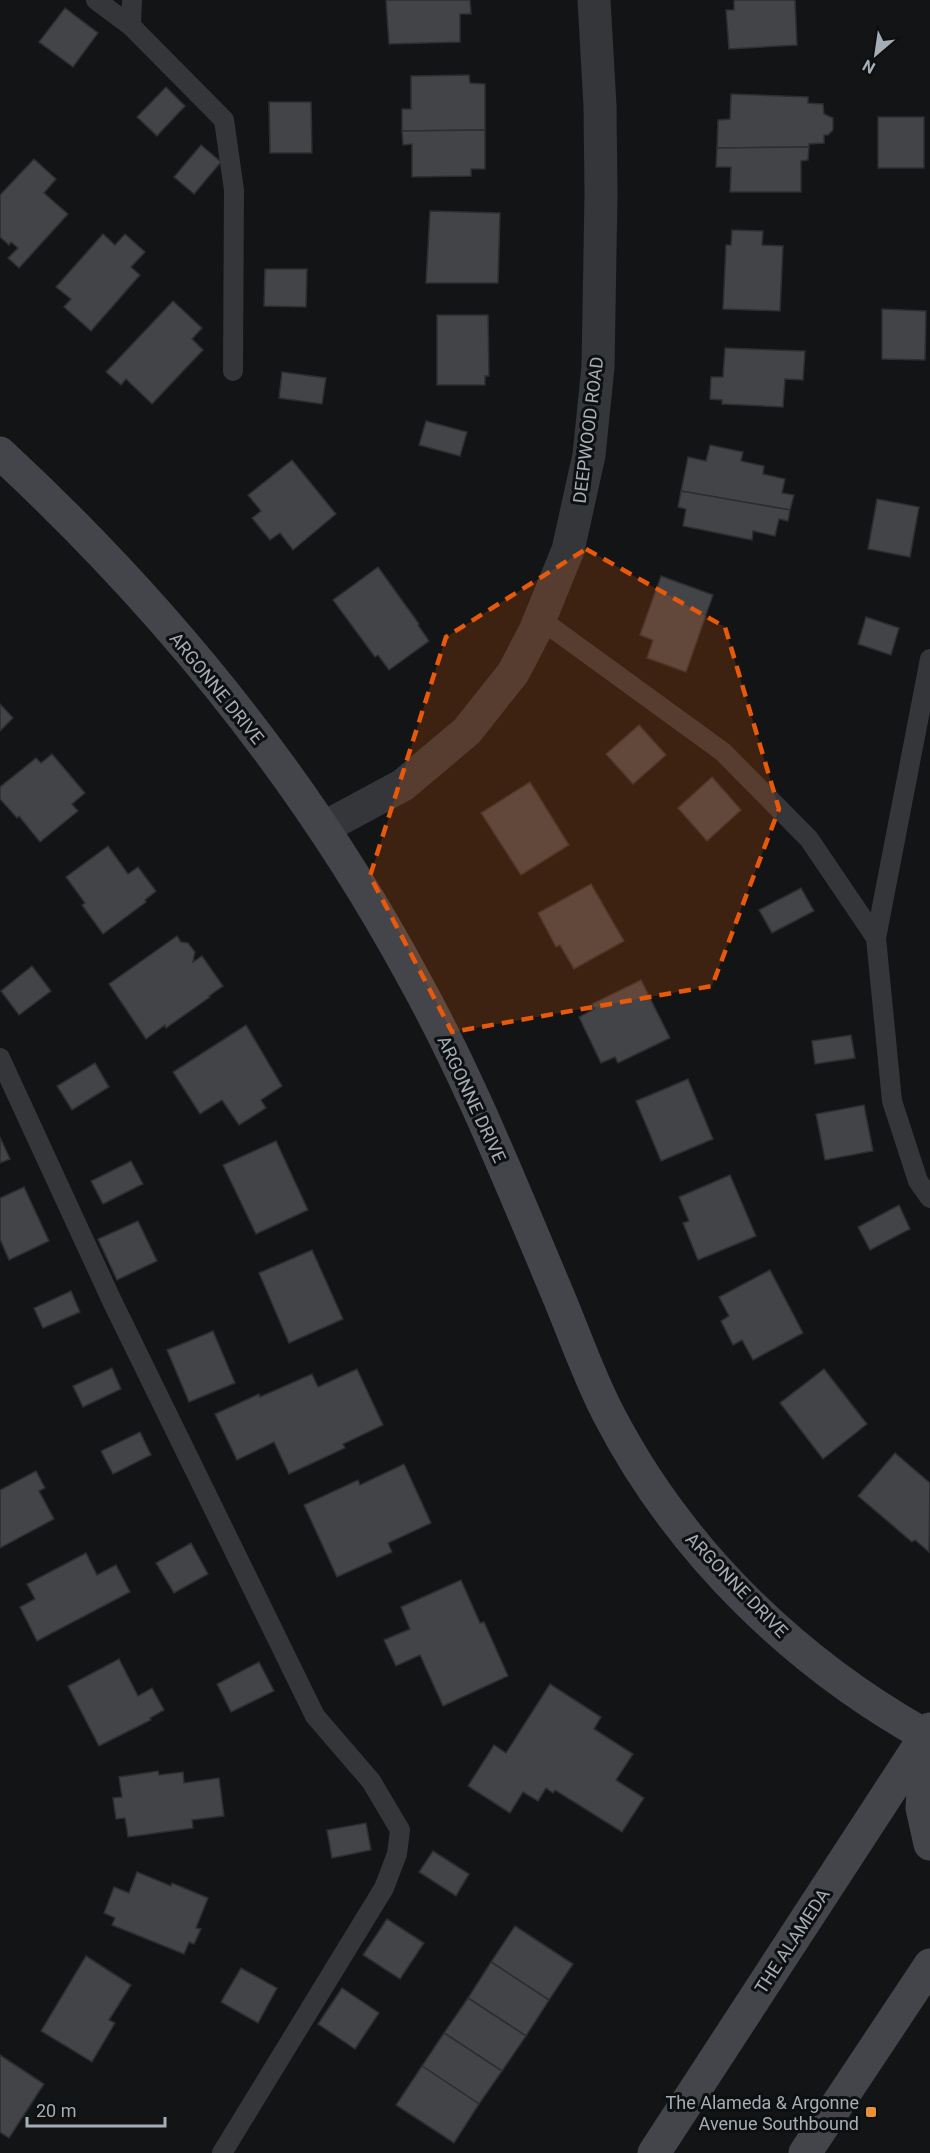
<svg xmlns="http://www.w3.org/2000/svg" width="930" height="2153" viewBox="0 0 930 2153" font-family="Roboto,sans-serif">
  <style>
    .building { fill: #424448; stroke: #2d2e31; stroke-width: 1.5 }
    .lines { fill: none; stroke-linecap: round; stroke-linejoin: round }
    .service { stroke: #34363a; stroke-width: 20 }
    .minor { stroke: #34363a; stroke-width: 33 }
    .secondary { stroke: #43454a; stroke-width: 33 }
    .marked { fill: #e8590c; fill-opacity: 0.2; stroke: #e8590c; stroke-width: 4.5; stroke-dasharray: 12 8; stroke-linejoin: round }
    .poi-dot { fill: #eb9135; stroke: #0e0f10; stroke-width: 2 }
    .labels { text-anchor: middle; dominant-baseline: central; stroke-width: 6; stroke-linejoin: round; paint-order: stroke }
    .street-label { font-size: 18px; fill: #a5adb5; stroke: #0e0f10 }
    .poi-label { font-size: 18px; fill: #a5adb5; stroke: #0e0f10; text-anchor: end }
  </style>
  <rect width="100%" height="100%" fill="#131415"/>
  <!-- building -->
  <g class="building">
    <polygon points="386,0 470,0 471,14 460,14 460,42 389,44"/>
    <polygon points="734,0 795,0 797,45 729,49 726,10 734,10"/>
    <polygon points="65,8 98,33 73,67 39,42"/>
    <polygon points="469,75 470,83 485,84 485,130 402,131 402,109 411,109 411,76"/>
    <polygon points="166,87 185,106 157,136 137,117"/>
    <polygon points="731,94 808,97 808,103 823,104 824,114 833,118 833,130 828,135 824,135 824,143 809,144 809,147 717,148 718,120 730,119"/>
    <polygon points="269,102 311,102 312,153 270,153"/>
    <rect x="878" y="117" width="46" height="51"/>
    <polygon points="485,130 485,169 471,169 471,176 412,177 412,144 403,145 402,131"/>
    <polygon points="201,145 221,162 194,194 174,177"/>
    <polygon points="809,147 808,160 801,161 801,192 730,192 731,167 716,167 717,148"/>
    <polygon points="34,159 56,179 44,193 68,214 19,268 8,258 18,248 11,242 9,245 0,237 0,195"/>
    <polygon points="430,211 500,213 498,283 426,283"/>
    <polygon points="732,230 763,231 762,245 783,246 780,311 723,309 726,245 731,245"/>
    <polygon points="103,234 115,245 125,234 145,252 131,267 140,275 91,331 64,307 71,299 56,287"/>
    <polygon points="265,269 307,269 306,307 264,306"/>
    <polygon points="173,301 202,328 192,339 203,350 152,404 126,379 121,385 106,372"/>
    <polygon points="882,309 926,311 925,360 882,359"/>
    <polygon points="437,315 488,315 489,376 485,376 485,385 437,385"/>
    <polygon points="725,348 805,351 803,380 785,379 783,407 722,404 722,400 710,399 711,377 723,377"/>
    <polygon points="282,372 326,378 322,404 279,398"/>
    <polygon points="426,421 467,432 460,456 419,445"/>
    <polygon points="710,445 743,452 741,461 764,466 763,474 785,479 782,493 794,495 790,510 681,491 688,457 706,461"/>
    <polygon points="292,460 336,514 293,550 280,533 270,540 252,518 261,511 248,495"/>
    <polygon points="681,491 790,510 788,521 779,519 775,536 753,531 752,540 683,526 686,509 678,507"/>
    <polygon points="877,499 919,507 910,557 868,549"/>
    <polygon points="378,567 419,624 418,625 429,641 389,670 378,655 375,657 333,600"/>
    <polygon points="661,576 713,595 686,672 647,658 653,640 640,635"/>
    <polygon points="866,617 899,628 891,655 858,644"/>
    <polygon points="0,704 13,718 0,731"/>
    <polygon points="639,725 666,755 633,784 606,754"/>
    <polygon points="52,754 85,793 72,804 78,811 40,842 19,816 17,818 0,799 0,787 36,758 41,763"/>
    <polygon points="712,777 741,810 707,841 678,808"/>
    <polygon points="530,782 569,845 521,875 481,813"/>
    <polygon points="108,846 128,874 138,867 156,891 145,900 146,902 103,934 82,905 85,903 66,877"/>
    <polygon points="591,884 624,941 574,969 560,945 556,947 538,913"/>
    <polygon points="801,888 814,911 772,933 759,910"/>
    <polygon points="177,936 181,942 188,943 195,952 193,962 202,956 223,986 209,996 210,997 166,1028 165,1025 146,1039 109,984"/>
    <polygon points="32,966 51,991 19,1015 1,991"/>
    <polygon points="641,980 670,1038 618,1063 615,1057 601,1063 579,1017 594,1009 592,1004"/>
    <polygon points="246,1025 282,1086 261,1100 266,1108 239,1125 222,1100 200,1114 173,1072"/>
    <polygon points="851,1035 855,1058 815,1064 812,1041"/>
    <polygon points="95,1063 109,1087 72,1110 57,1086"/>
    <polygon points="688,1079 713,1139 661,1161 636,1101"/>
    <polygon points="864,1105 873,1151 825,1160 816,1114"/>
    <polygon points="0,1137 10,1159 0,1163"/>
    <polygon points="276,1141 308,1210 256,1234 223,1165"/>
    <polygon points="131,1161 143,1184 103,1204 91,1181"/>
    <polygon points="730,1175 756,1236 698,1260 683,1223 689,1221 679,1197"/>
    <polygon points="24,1187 49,1241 9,1260 0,1239 0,1198"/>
    <polygon points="899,1205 910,1229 870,1250 858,1227"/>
    <polygon points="138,1221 157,1261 117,1280 98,1239"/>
    <polygon points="312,1250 343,1319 289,1343 259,1273"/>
    <polygon points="770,1270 803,1333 753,1360 742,1340 733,1345 721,1321 729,1316 719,1297"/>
    <polygon points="71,1291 80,1312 43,1328 34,1308"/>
    <polygon points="213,1331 235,1383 189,1402 167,1350"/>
    <polygon points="112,1368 121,1389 83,1407 73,1386"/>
    <polygon points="357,1369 383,1425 343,1444 345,1448 289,1474 274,1442 237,1460 215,1414 259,1394 260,1397 312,1374 318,1387"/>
    <polygon points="824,1369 867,1424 823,1459 780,1403"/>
    <polygon points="140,1432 151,1455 113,1474 101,1451"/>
    <polygon points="895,1453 930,1483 929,1552 915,1540 912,1542 858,1496"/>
    <polygon points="404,1464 431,1523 388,1543 392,1552 337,1577 304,1505 358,1480 360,1485"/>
    <polygon points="36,1471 45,1488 39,1491 54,1519 0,1548 0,1490"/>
    <polygon points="191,1543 208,1574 174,1593 156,1563"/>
    <polygon points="86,1553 97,1575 116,1565 130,1592 37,1641 20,1607 35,1599 27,1584"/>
    <polygon points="461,1580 480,1623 484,1622 508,1676 443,1706 420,1655 396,1666 384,1640 410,1629 401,1607"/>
    <polygon points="119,1659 138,1696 152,1688 164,1710 150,1718 151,1720 99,1746 68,1686"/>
    <polygon points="259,1662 274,1691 231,1712 217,1684"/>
    <polygon points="550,1684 601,1717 594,1729 633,1754 616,1780 644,1798 622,1832 555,1790 553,1793 546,1788 538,1801 523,1792 510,1813 468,1786 494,1745 506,1753"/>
    <polygon points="158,1771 159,1775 183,1772 184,1783 219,1778 224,1816 192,1820 193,1828 128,1837 125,1818 116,1819 113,1798 122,1797 119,1777"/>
    <polygon points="366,1823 371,1850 332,1858 327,1830"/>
    <polygon points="433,1851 469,1874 456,1896 419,1872"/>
    <polygon points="137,1872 171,1886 172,1883 208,1898 196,1928 201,1929 194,1944 189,1942 184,1954 112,1925 115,1918 104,1913 114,1887 129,1893"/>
    <polygon points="387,1919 424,1943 400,1979 363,1955"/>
    <polygon points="515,1926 573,1964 549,2000 491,1962"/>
    <polygon points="86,1956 131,1985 109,2020 115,2023 92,2062 41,2031"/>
    <polygon points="491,1962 549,2000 526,2036 468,1998"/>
    <polygon points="241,1968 277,1988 258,2023 221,2002"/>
    <polygon points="342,1988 379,2013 355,2049 318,2024"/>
    <polygon points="468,1998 526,2036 502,2071 444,2033"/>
    <polygon points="444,2033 502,2071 479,2104 422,2066"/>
    <polygon points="0,2055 44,2084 9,2138 0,2132"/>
    <polygon points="422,2066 479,2104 454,2143 396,2105"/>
  </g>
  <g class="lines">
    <!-- service -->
    <g class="service">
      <polyline points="96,0 131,26 132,0"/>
      <polyline points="131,26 224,120 234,190 233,371"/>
      <polyline points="540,619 723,752 809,839 876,938"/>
      <polyline points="930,659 876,938 892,1101 918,1181 930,1198"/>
      <polyline points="0,1058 112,1301 315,1716 371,1781 400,1830 397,1854 384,1888 222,2153"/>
    </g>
    <!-- minor -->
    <polyline class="minor" points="325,827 403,785 467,731 513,673 535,631 568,550 589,455 598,367 601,195 600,106 594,0"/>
    <!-- secondary -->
    <g class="secondary">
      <path d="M0 453C164 605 308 782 414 979 469 1078 511 1184 555 1288 573 1330 588 1375 609 1415 680 1552 796 1664 930 1738"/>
      <polyline points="926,1738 922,1808 930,1844"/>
      <polyline points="654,2153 930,1729"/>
      <polyline points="805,2153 930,1965"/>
    </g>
  </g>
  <!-- marked area -->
  <path class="marked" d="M586 549 725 627 779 809 712 986 452 1032 370 876 446 637Z"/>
  <!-- markers -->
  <rect class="poi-dot" x="865" y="2106" width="12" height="12" rx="3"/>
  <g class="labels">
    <!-- street labels -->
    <g class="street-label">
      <text transform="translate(588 430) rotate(-83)">DEEPWOOD ROAD</text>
      <text transform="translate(217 688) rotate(51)">ARGONNE DRIVE</text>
      <text transform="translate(472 1099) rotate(65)">ARGONNE DRIVE</text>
      <text transform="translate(737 1585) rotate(46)">ARGONNE DRIVE</text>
      <text transform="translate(792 1941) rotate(-57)">THE ALAMEDA</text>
    </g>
    <!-- poi labels -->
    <g class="poi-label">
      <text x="859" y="2102">The Alameda &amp; Argonne<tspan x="859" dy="21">Avenue Southbound</tspan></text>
    </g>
  </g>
  <!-- north arrow -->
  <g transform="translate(876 54) rotate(209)" stroke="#0e0f10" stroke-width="4.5" paint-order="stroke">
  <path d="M0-4.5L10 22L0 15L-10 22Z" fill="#a5adb5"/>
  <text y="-9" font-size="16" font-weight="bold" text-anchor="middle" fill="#a5adb5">N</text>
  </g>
  <!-- scale -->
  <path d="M27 2117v9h138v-9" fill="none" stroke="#a5adb5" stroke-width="3"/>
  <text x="36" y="2117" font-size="18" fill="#a5adb5" stroke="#0e0f10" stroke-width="4.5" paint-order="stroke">20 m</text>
</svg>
